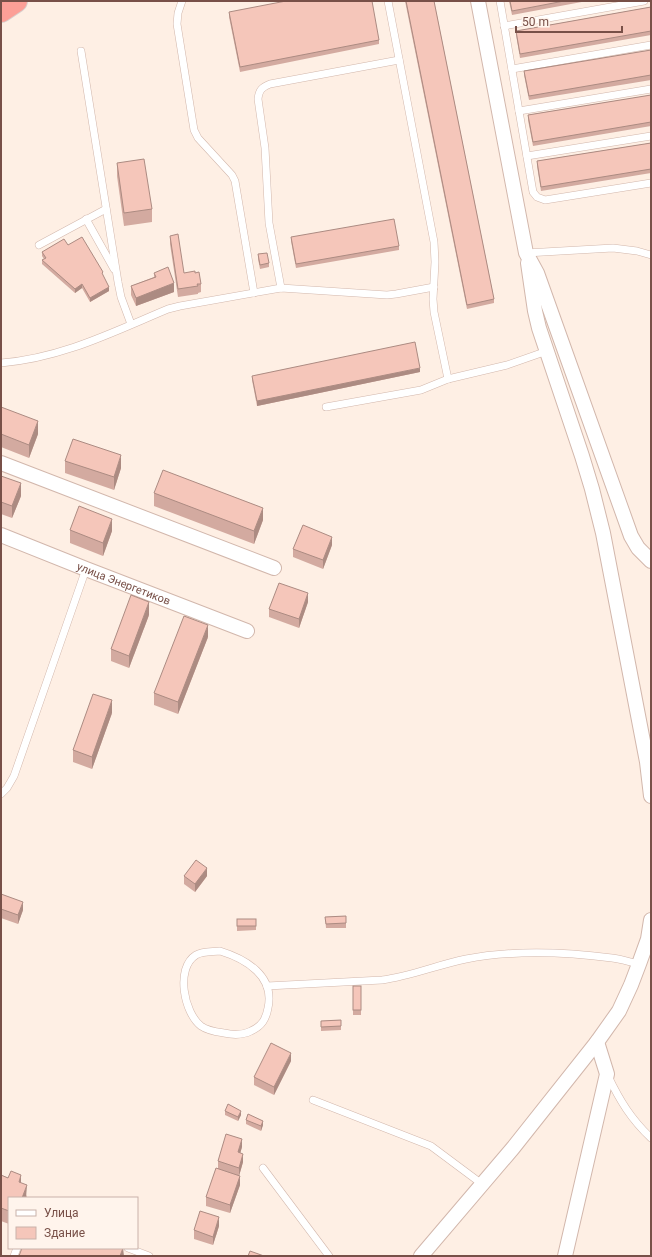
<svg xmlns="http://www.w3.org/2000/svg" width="652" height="1257" viewBox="0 0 652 1257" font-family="Roboto,sans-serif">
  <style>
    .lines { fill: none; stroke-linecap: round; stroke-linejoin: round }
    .lane-casing { stroke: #d2b7ac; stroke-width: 8 }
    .street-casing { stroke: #d2b7ac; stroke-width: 16 }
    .highway-casing { stroke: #d9cecc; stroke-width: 24 }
    .lane { stroke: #fff; stroke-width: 7 }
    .street { stroke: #fff; stroke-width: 14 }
    .highway { stroke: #fc9f97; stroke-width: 22 }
    .wall { fill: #d3aaa0 }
    .shaded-wall { fill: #ac8b82 }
    .building { fill: #f5c6ba; stroke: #ac8b82 }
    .labels { text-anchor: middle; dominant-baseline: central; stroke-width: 4; stroke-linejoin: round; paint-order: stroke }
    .street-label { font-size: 11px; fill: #785048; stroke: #fff4ec }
  </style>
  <rect width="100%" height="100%" fill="#feefe4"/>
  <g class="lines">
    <!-- lane casing -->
    <g class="lane-casing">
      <g id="lane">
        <polyline points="182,1 178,13 177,24 194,130 198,138 232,175 235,181 254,293"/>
        <polyline points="388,1 434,242 435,262 433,299 434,312 448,379"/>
        <polyline points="500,1 533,192 537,197 545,200 651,183"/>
        <polyline points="504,26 644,1"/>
        <polyline points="81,51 118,282 121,297 131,324"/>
        <polyline points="512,69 651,45"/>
        <polyline points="519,111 651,89"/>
        <polyline points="527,156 651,136"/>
        <polyline points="86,219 114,269"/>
        <polyline points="39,245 106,209"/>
        <polyline points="526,253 613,248 637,251 651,255"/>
        <path d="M281 288 269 223 265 148 258 99C259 90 262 87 270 84L399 60"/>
        <path d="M1 363C62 358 113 332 168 309L180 306 281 288 387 295 396 294 434 287"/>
        <polyline points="326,407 421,390 448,379 507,365 547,351"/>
        <polyline points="1,794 7,788 14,776 86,569"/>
        <path d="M220 951C246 959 275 976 268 1008 266 1019 262 1026 251 1031 243 1035 233 1035 224 1033 217 1032 208 1031 201 1026 184 1013 175 968 196 955 203 951 212 952 220 951Z"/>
        <path d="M267 986 382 980C411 976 437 965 466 959 512 950 566 952 612 958 621 959 630 962 639 964"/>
        <path d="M608 1076C620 1101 631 1119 651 1138"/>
        <polyline points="313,1100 431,1146 482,1184"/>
        <polyline points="263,1168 329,1256"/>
        <polyline points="128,1248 149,1256"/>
        <polyline points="14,1256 17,1248"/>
      </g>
    </g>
    <!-- street casing -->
    <g class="street-casing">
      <g id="street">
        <polyline points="478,1 526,253 537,273 631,536 638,548 651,561"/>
        <polyline points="528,263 535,311 539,328 582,456 592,489 603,533 647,762 651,796"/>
        <polyline points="1,463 274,568"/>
        <path id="s1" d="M1 535 86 569 247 631"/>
        <polyline points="421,1256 513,1148 597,1042 619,1011 631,985 639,964 648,939 651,920"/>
        <polyline points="565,1256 607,1074 597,1042"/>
      </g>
    </g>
    <!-- highway casing -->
    <g class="highway-casing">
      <polyline id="highway" points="1,11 16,1"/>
    </g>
    <!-- lane -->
    <use href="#lane" class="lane"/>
    <!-- street -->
    <use href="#street" class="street"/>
    <!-- highway -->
    <use href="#highway" class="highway"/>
  </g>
  <!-- wall -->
  <g class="wall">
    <polygon points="405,1 434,1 494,299 494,303 467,309"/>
    <polygon points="509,1 587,1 512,15"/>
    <polygon points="651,7 651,35 520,58 516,35 516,31"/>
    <polygon points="229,12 379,40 379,44 240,72 229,17"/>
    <polygon points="651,50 651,80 529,100 524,75 524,71"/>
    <polygon points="651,95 651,126 533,146 528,120 528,115"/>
    <polygon points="651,143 651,173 541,191 537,166 537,161"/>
    <polygon points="117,163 152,209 152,222 124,226 117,176"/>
    <polygon points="170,236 184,273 201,284 201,292 198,293 198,294 178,297 170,244"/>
    <polygon points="291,237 399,246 399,250 296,268 291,241"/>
    <polygon points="68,245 103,276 109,291 90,302 82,288 75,293 42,264 42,260 44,259 42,256 42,252"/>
    <polygon points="258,254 269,263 269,267 260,269 258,259"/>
    <polygon points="154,273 174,292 136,306 131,295 131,286 154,277"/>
    <polygon points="420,372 257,406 252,380 252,376"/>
    <polygon points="1,407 38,434 29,458 1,447"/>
    <polygon points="65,461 121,468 114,490 65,473"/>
    <polygon points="1,476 21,496 12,518 1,514"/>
    <polygon points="154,493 263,520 254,544 154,506"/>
    <polygon points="70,530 112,531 103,556 70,543"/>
    <polygon points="332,545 323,569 293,557 293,549"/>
    <polygon points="308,602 299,628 269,617 269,609"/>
    <polygon points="149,615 129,668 111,661 111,649"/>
    <polygon points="208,637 178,714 154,705 154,693"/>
    <polygon points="112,713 92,769 73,762 73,750"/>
    <polygon points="184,876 207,876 195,892 184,884"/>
    <polygon points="1,894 23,910 18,924 1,918"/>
    <polygon points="346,916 346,928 326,928 325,917"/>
    <polygon points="237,919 256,919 256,930 237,931"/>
    <rect x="353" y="986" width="8" height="29"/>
    <polygon points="341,1020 341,1030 321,1031 321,1021"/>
    <polygon points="291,1061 274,1095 254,1085 254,1077"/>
    <polygon points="225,1111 241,1115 238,1121 225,1115"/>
    <polygon points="246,1120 263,1125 261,1131 246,1124"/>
    <polygon points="242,1147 240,1153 243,1162 239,1176 240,1185 230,1213 206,1206 206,1197 218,1169 218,1161"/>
    <polygon points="1,1175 21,1183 27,1197 26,1198 9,1198 9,1224 1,1221"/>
    <polygon points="219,1226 213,1245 194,1239 194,1230"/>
  </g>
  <!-- shaded-wall -->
  <g class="shaded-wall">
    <polygon points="174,283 174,292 136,306 136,298"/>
    <polygon points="82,284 82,288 75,293 75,289"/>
    <polygon points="109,287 109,291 90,302 90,298"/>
    <polygon points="420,368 420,372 257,406 257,401"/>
    <polygon points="38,421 38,434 29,458 29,445"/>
    <polygon points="121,455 121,468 114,490 114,477"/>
    <polygon points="21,483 21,496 12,518 12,506"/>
    <polygon points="263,508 263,520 254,544 254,531"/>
    <polygon points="112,519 112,531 103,556 103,543"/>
    <polygon points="332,537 332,545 323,569 323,560"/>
    <polygon points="308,593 308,602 299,628 299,619"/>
    <polygon points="149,602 149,615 129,668 129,656"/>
    <polygon points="208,625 208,637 178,714 178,702"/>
    <polygon points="112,700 112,713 92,769 92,757"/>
    <polygon points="207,868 207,876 195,892 195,884"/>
    <polygon points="23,902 23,910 18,924 18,915"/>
    <polygon points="291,1053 291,1061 274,1095 274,1087"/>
    <polygon points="241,1111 241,1115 238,1121 238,1117"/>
    <polygon points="263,1121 263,1125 261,1131 261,1126"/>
    <polygon points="242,1139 242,1147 238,1161 238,1152"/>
    <polygon points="243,1154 243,1162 239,1176 239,1168"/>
    <polygon points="21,1175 21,1187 19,1182"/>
    <polygon points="240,1176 240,1185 230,1213 230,1205"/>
    <polygon points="27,1185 26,1198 22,1198"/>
    <polygon points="219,1217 219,1226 213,1245 213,1237"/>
    <polygon points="123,1248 124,1256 120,1256"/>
  </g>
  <!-- building -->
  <g class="building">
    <polygon points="286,1 372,1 379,40 240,67 229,12"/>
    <polygon points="406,1 434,1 494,299 467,305"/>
    <polygon points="510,1 564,1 512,11"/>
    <polygon points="651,7 651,31 520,54 516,31"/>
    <polygon points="651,50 651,75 529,96 524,71"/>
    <polygon points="651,95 651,122 533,142 528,115"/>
    <polygon points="651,143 651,169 541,187 537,161"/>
    <polygon points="144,159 152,209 124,213 117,163"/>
    <polygon points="394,219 399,246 296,264 291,237"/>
    <polygon points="178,234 184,273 195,271 195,273 199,272 201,284 197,284 198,286 178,289 170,236"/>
    <polygon points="82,237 103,272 102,273 109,287 90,298 82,284 75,289 42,260 46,258 42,252 64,239 68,245"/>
    <polygon points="267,253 269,263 260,265 258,254"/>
    <polygon points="168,267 174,283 136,298 131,286 156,277 154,273"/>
    <polygon points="415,342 420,368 257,401 252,376"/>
    <polygon points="1,407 38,421 29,445 1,434"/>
    <polygon points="73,439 121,455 114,477 65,461"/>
    <polygon points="163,470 263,508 254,531 154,493"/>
    <polygon points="1,476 21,483 12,506 1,502"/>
    <polygon points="79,506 112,519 103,543 70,530"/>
    <polygon points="303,525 332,537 323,560 293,549"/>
    <polygon points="279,583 308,593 299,619 269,609"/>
    <polygon points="131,595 149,602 129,656 111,649"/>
    <polygon points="184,616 208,625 178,702 154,693"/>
    <polygon points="93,694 112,700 92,757 73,750"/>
    <polygon points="196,860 207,868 195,884 184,876"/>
    <polygon points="1,894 23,902 18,915 1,909"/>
    <polygon points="346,916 346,923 326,924 325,917"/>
    <rect x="237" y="919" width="19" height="7"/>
    <rect x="353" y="986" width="8" height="24"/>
    <polygon points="341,1020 341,1026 321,1027 321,1021"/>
    <polygon points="271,1043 291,1053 274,1087 254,1077"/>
    <polygon points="228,1104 241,1111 238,1117 225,1111"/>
    <polygon points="248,1114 263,1121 261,1126 246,1120"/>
    <polygon points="226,1134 242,1139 238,1152 243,1154 239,1168 218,1161"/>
    <polygon points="216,1168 240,1176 230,1205 206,1197"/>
    <polygon points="11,1171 21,1175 19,1182 27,1185 22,1198 9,1198 9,1211 1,1208 1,1175 8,1178"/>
    <polygon points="200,1211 219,1217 213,1237 194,1230"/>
    <polygon points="22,1248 123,1248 120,1256 19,1256"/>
    <polygon points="250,1251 264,1256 248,1256"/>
  </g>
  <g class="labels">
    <!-- street labels -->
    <g class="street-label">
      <text stroke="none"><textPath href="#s1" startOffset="132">улица Энергетиков</textPath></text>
    </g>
  </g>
  <!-- border -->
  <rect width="652" height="1257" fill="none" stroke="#785048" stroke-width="4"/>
  <!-- legend -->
  <rect x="8" y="1197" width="130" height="52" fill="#fff4ec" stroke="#c9b2aa"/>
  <rect x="16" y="1210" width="20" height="6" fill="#ffffff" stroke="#c9b2aa"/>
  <text x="44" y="1217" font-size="12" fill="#785048">Улица</text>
  <rect x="16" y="1227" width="20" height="12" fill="#f5c6ba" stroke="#c9b2aa"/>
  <text x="44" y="1237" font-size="12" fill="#785048">Здание</text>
  <!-- scale -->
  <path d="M516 26v6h106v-6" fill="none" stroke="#785048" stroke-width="2"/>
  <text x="522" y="26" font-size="12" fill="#785048" stroke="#fff4ec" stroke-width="3" paint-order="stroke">50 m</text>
</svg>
